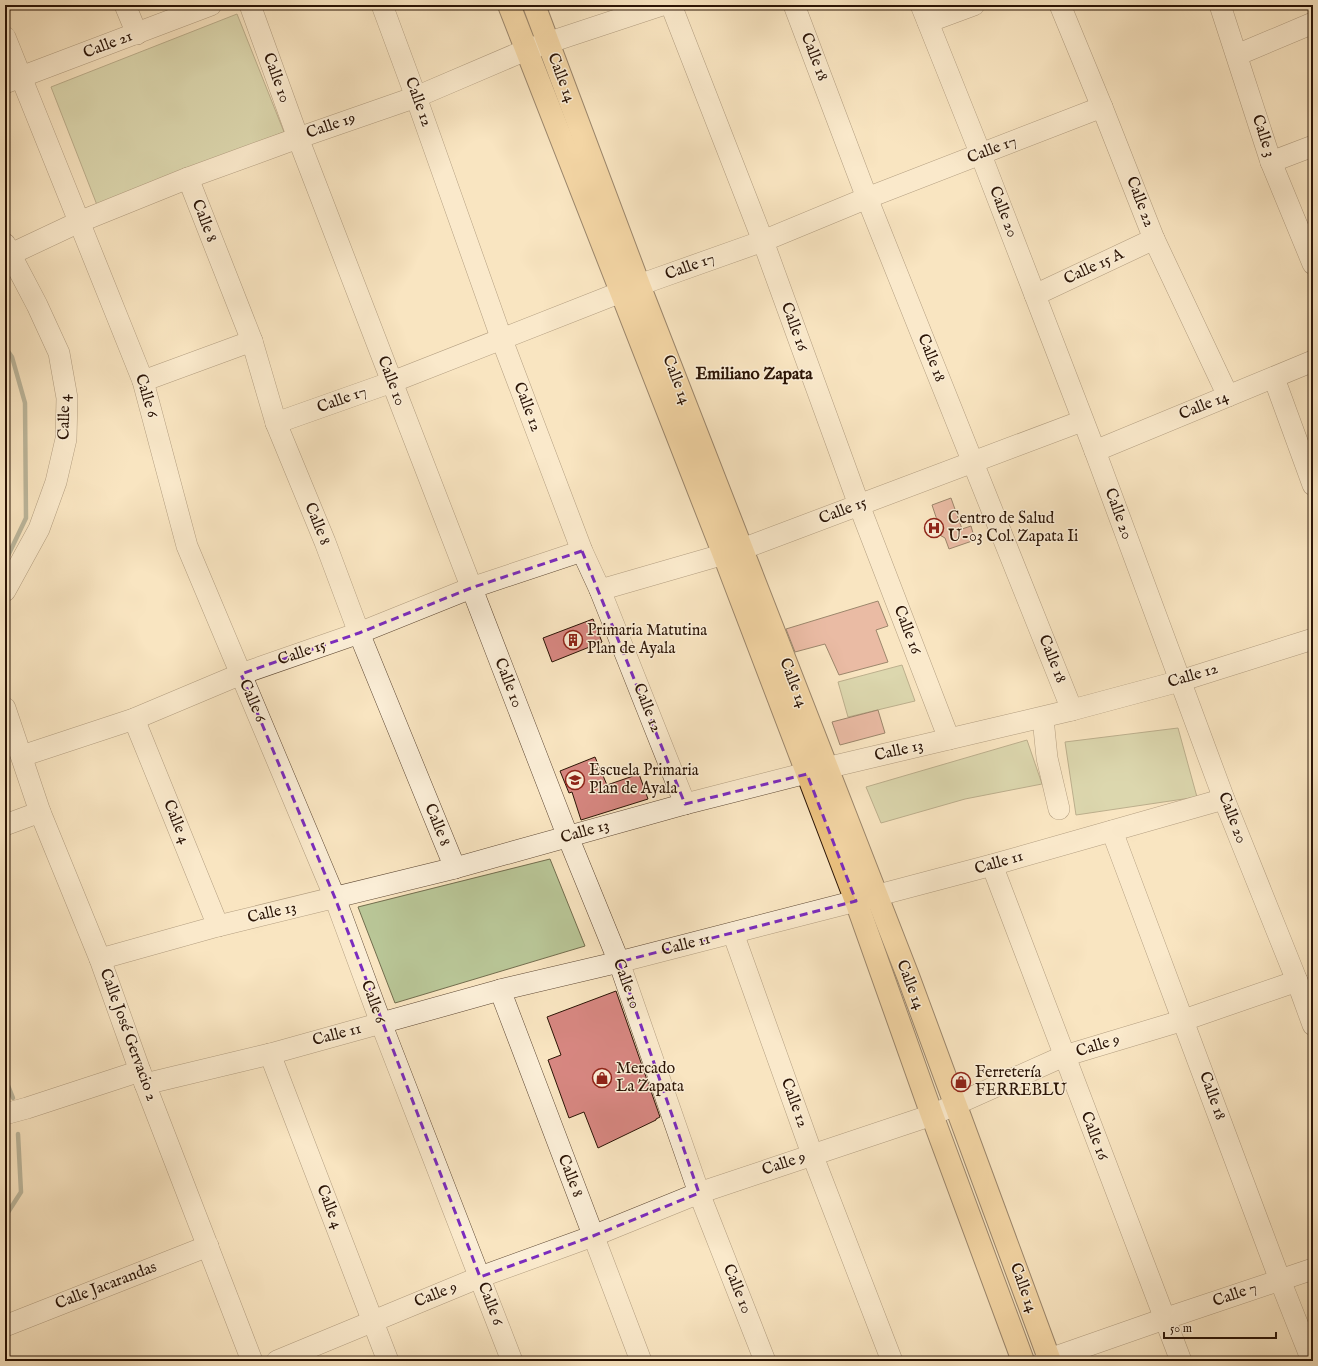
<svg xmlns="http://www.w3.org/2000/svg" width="1318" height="1366" viewBox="0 0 1318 1366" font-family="'IM FELL English',serif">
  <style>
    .green { fill: #b9c697; stroke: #726d4e }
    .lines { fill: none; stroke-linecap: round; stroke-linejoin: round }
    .stream { stroke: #707b6c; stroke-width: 4.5 }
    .building { fill: #d78781; stroke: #2b1405 }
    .minor-casing { stroke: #5e4834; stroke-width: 22 }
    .major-casing { stroke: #2b1405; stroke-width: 24 }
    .minor { stroke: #fbeed7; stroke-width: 21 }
    .major { stroke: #ecc280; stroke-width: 22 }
    .marked { fill: none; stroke: #7b2cbf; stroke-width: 3; stroke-dasharray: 8 5; stroke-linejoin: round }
    .labels { text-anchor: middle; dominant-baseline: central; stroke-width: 3; stroke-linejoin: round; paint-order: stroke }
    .street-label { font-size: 16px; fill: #2b1405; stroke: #fbeed7 }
    .poi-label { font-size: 16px; fill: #2b1405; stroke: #fbeed7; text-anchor: start }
    .neighbourhood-label { font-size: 17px; font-weight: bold; fill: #2b1405; stroke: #fbeed7 }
  </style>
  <rect width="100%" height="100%" fill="#f9e5c1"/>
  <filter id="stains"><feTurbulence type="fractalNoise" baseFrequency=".005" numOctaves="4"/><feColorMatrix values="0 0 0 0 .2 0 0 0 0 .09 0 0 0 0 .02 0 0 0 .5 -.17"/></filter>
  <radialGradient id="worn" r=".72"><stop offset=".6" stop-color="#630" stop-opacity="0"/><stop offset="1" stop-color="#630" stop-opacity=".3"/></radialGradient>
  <!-- green -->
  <g class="green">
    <polygon points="237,14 284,132 97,205 51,87"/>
    <polygon points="902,665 915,701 848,717 838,682"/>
    <polygon points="1178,728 1197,797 1076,815 1065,742"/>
    <polygon points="1027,740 1042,784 965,799 881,823 866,787"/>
    <polygon points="550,859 585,946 395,1003 358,907"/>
  </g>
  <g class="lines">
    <!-- stream -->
    <g class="stream">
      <polyline points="5,347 12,357 25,403 26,518 5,562"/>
      <polyline points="5,1078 13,1098"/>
      <polyline points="5,1217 21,1192 18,1134"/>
    </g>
  </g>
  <!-- building -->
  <g class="building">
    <polygon points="951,498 962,529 971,526 975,540 949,549 945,538 938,534 940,529 932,505"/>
    <polygon points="878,601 888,626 876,630 888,662 839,675 825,644 795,652 786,629"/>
    <polygon points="593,619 602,642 552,662 543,638"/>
    <polygon points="878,710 885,733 840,745 832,722"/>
    <polygon points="595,757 607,785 639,774 648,799 581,820 572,792 569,793 560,771"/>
    <polygon points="616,991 660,1117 656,1119 656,1120 598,1148 584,1112 569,1118 548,1060 561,1055 547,1017"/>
  </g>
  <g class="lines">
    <!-- minor casing -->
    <g class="minor-casing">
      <g id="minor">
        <polyline points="125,5 137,34"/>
        <polyline points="250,5 298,138 392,382 568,837 619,962 699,1193 765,1361"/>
        <polyline points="382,5 416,97 502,340 582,551 600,590 685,804"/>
        <polyline points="671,5 763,241 859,505 949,739"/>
        <polyline points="794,5 867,198 1072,710"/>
        <polyline points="921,5 981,155 1095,451 1224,799 1297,981 1313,1025"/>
        <polyline points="1060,5 1102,107 1154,239 1228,396"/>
        <polyline points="1220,5 1271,162 1313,264"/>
        <polyline points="928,22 974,5"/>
        <polyline points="5,37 143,381 187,546 335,898 381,1023 512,1361"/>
        <polyline points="1237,55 1313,23"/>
        <polyline points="5,83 211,5"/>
        <polyline points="1271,162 1313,146"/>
        <polyline points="188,178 252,341 276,423 325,542 359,633 455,868"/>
        <polyline points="5,244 37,305 59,353 67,398 66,439 56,482 39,529 5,591"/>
        <polyline points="5,259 11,254 79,222 188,178 298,138 416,97 526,50 662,5"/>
        <polyline points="1035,295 1154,239"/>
        <polyline points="1274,378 1313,485"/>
        <polyline points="143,381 252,341"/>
        <polyline points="276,423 392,382 639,285 763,241 867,198 1102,107"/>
        <polyline points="1095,451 1313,361"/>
        <polyline points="600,590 742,549 1082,421"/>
        <polyline points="5,708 40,812 100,959 140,1071 252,1361"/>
        <polyline points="1043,718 1047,758 1059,809"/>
        <polyline points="134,719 218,926"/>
        <polyline points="22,756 134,719 241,674 359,633 471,588 582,551"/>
        <polyline points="5,825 40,812"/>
        <polyline points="1112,831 1280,1280 1312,1361"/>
        <polyline points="992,865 1181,1361"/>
        <polyline points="733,933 812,1154 892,1361"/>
        <polyline points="100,959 218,926 455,868 685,804 826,768 1072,710 1180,681 1313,639"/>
        <polyline points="500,990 641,1361"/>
        <polyline points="270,1054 388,1361"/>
        <polyline points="145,1084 270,1054 500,990 619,962 856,901 992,865 1224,799"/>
        <polyline points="5,1114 27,1108 140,1071"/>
        <polyline points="5,1326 208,1246"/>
        <polyline points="277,1361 480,1277 593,1236 699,1193 932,1115 1064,1056 1184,1020 1297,981"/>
        <polyline points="1044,1361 1164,1319 1313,1269"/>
      </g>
    </g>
    <!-- major casing -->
    <g class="major-casing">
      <g id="major">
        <polyline points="509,5 724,555 856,901 932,1115 1023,1361"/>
        <polyline points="534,5 639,285 908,976 1050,1361"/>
      </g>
    </g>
    <!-- minor -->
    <use href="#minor" class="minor"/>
    <!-- major -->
    <use href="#major" class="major"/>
  </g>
  <!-- marked area -->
  <path d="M0 0H1318V1366H0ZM582 551 685 804 807 774 856 901 619 962 699 1193 593 1236 480 1277 335 898 241 674 359 633 471 588Z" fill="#f9e5c1" fill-opacity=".55" fill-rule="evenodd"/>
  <path class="marked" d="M582 551 685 804 807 774 856 901 619 962 699 1193 593 1236 480 1277 335 898 241 674 359 633 471 588Z"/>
  <!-- icons -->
  <defs>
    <g id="hospital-ring" transform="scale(1)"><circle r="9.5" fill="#fbeed7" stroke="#8f2418" stroke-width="1.5"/><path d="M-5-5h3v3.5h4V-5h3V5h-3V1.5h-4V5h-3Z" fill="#8f2418"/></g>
    <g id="building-ring" transform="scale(1)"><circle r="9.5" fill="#fbeed7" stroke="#8f2418" stroke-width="1.5"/><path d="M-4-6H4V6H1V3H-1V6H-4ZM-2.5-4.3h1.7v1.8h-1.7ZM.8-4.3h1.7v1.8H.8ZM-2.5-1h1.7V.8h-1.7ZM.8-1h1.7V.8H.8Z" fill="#8f2418"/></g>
    <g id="school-ring" transform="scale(1)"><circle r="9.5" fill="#fbeed7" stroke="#8f2418" stroke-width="1.5"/><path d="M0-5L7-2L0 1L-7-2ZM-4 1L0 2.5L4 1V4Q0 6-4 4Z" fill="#8f2418"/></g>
    <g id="shop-ring" transform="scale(1)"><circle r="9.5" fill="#fbeed7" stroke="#8f2418" stroke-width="1.5"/><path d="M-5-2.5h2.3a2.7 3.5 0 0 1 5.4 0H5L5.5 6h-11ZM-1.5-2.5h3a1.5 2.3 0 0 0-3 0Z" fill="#8f2418"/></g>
  </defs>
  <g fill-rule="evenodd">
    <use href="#hospital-ring" x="934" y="528"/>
    <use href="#building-ring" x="573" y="640"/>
    <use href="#school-ring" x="575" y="780"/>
    <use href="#shop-ring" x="602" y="1078"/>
    <use href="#shop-ring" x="961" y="1082"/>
  </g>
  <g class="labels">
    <!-- street labels -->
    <g class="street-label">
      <text transform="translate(108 45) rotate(-21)">Calle 21</text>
      <text transform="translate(814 57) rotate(69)">Calle 18</text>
      <text transform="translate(276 78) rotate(70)">Calle 10</text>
      <text transform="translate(561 78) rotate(69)">Calle 14</text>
      <text transform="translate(418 102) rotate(70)">Calle 12</text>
      <text transform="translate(331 126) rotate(-19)">Calle 19</text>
      <text transform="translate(1263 136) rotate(72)">Calle 3</text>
      <text transform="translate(992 150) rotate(-21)">Calle 17</text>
      <text transform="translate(1140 202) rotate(69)">Calle 22</text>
      <text transform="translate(1003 212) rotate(69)">Calle 20</text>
      <text transform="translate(204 221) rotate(69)">Calle 8</text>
      <text transform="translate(690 267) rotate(-20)">Calle 17</text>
      <text transform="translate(1094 267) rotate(-25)">Calle 15 A</text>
      <text transform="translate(794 327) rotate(70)">Calle 16</text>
      <text transform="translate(931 358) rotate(68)">Calle 18</text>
      <text transform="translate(676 380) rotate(69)">Calle 14</text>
      <text transform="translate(391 381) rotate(69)">Calle 10</text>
      <text transform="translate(146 396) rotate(73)">Calle 6</text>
      <text transform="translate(342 400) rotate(-20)">Calle 17</text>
      <text transform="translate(1204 406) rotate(-22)">Calle 14</text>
      <text transform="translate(527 407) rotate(69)">Calle 12</text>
      <text transform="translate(65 417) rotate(-89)">Calle 4</text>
      <text transform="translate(843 511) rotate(-21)">Calle 15</text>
      <text transform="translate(1118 514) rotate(70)">Calle 20</text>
      <text transform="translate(317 524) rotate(68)">Calle 8</text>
      <text transform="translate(907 630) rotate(69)">Calle 16</text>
      <text transform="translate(302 653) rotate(-19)">Calle 15</text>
      <text transform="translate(1052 659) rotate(68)">Calle 18</text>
      <text transform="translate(1193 676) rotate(-17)">Calle 12</text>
      <text transform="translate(508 683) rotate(69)">Calle 10</text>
      <text transform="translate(793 683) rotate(69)">Calle 14</text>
      <text transform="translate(252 701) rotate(67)">Calle 6</text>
      <text transform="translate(647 708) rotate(68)">Calle 12</text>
      <text transform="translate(899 751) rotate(-13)">Calle 13</text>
      <text transform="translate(1232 818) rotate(69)">Calle 20</text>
      <text transform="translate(176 822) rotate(68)">Calle 4</text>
      <text transform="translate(437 825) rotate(68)">Calle 8</text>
      <text transform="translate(585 832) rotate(-16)">Calle 13</text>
      <text transform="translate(999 863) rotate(-16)">Calle 11</text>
      <text transform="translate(272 913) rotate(-13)">Calle 13</text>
      <text transform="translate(686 945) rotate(-14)">Calle 11</text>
      <text transform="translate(626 984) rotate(70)">Calle 10</text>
      <text transform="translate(910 985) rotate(69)">Calle 14</text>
      <text transform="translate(373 1002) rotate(70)">Calle 6</text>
      <text transform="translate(128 1035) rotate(70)">Calle José Gervacio 2</text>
      <text transform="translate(337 1035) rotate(-15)">Calle 11</text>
      <text transform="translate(1098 1046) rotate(-17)">Calle 9</text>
      <text transform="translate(1212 1096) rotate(70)">Calle 18</text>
      <text transform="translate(794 1103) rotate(70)">Calle 12</text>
      <text transform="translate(1094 1136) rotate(69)">Calle 16</text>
      <text transform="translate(784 1164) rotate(-19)">Calle 9</text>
      <text transform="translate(570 1176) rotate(69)">Calle 8</text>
      <text transform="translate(329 1207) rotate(69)">Calle 4</text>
      <text transform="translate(106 1286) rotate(-21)">Calle Jacarandas</text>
      <text transform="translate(1023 1288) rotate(70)">Calle 14</text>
      <text transform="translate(737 1289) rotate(68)">Calle 10</text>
      <text transform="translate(436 1295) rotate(-22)">Calle 9</text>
      <text transform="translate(1235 1295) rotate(-19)">Calle 7</text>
      <text transform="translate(490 1304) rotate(69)">Calle 6</text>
    </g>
    <!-- poi labels -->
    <g class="poi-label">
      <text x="948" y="519">Centro de Salud<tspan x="948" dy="18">U-03 Col. Zapata Ii</tspan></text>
      <text x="587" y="631">Primaria Matutina<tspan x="587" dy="18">Plan de Ayala</tspan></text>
      <text x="589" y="771">Escuela Primaria<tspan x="589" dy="18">Plan de Ayala</tspan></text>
      <text x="616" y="1069">Mercado<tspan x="616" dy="18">La Zapata</tspan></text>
      <text x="975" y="1073">Ferretería<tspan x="975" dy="18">FERREBLU</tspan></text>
    </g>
    <!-- neighbourhood labels -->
    <g class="neighbourhood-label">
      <text x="754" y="374">Emiliano Zapata</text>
    </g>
  </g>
  <!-- margin -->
  <rect width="1318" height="1366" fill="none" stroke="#f9e5c1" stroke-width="20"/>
  <rect x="6" y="6" width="1306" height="1354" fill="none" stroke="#2b1405" stroke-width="2"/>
  <rect x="10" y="10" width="1298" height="1346" fill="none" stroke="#2b1405"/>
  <!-- scale -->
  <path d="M1164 1332v6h112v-6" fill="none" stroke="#2b1405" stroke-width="2"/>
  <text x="1170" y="1332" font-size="12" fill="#2b1405" stroke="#fbeed7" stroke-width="3" paint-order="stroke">50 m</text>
  <rect width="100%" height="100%" filter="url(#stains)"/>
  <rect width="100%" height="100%" fill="url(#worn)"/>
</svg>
